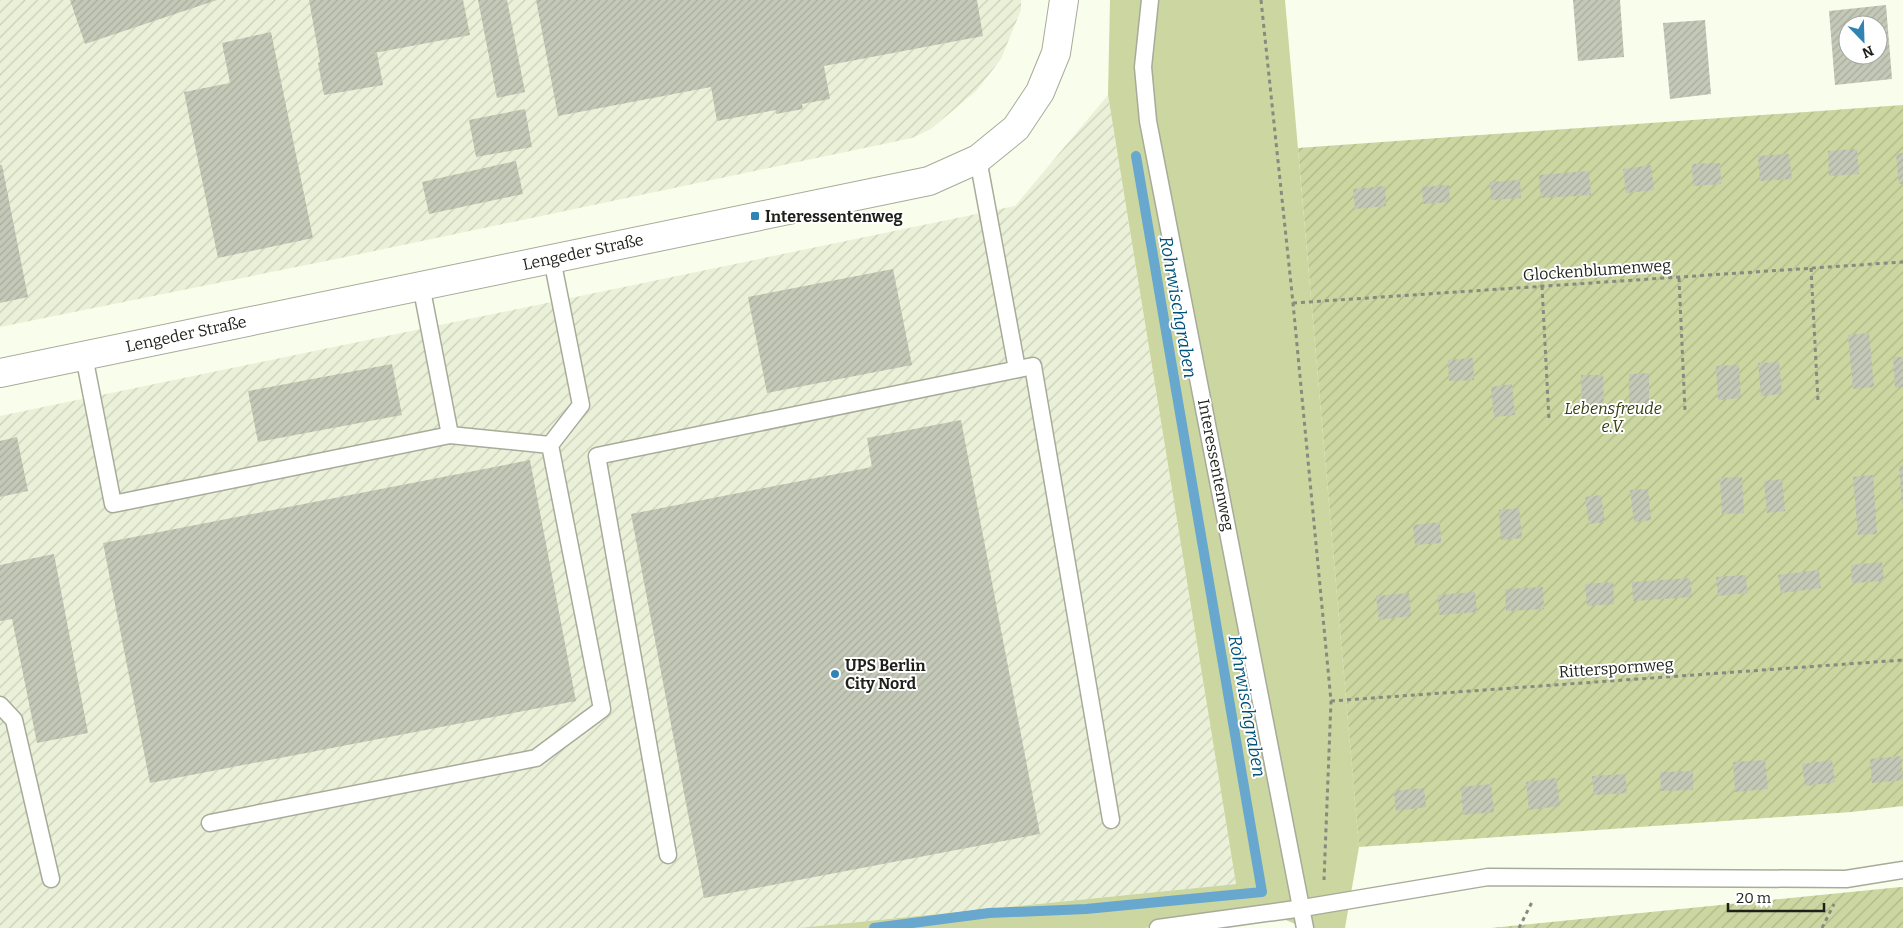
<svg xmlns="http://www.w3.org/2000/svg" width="1903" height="928" viewBox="0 0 1903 928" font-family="Bitter,serif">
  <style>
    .industrial { fill: url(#industrial-furrows) }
    .park { fill: #cbd6a0 }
    .garden { fill: url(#garden-furrows) }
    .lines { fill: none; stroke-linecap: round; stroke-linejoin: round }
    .stream { stroke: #68a7ce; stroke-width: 10 }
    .building { fill: url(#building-hatch); fill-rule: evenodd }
    .lane-casing { stroke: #a7ab9a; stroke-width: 19 }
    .street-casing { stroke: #a7ab9a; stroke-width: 30 }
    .path { stroke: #888a7f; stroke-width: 3; stroke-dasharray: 4 4; stroke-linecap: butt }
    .lane { stroke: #fff; stroke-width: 16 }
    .street { stroke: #fff; stroke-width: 28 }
    .poi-dot { fill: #2f84b3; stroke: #fff; stroke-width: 2 }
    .labels { text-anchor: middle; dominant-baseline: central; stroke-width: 4; stroke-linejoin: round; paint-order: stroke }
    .poi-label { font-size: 16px; font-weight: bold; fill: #1f201a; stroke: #fff; text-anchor: start }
    .street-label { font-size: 16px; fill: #1f201a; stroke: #fff }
    .park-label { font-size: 16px; font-style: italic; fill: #373e0d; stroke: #fff }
    .water-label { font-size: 18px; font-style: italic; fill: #00547b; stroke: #fff }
  </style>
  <defs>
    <pattern id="industrial-furrows" width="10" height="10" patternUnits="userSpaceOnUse" patternTransform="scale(1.25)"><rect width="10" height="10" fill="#ebf1d8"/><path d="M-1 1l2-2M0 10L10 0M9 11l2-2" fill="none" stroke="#c9ceb9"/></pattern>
    <pattern id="garden-furrows" width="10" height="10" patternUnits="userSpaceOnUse" patternTransform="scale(1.25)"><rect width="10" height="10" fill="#cbd6a0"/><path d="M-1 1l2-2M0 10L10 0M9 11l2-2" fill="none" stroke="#aeb789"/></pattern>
    <pattern id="building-hatch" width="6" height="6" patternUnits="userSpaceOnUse" patternTransform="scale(1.25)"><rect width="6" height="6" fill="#c4c8b7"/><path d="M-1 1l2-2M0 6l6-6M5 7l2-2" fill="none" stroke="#a8ac9d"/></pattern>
  </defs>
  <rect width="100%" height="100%" fill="#f9fdeb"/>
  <!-- industrial -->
  <g class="industrial">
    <polygon points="0,0 1021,0 1021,10 1001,59 977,90 931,129 912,138 341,258 0,327"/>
    <polygon points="1108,95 1236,884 799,928 0,928 0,416 1015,206"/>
  </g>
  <!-- park -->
  <polygon class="park" points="1110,0 1285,0 1359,847 1345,928 1305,928 1271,914 1241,915 1145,928 799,928 1236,884 1108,95"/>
  <!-- garden -->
  <g class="garden">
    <polygon points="1903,105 1903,806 1851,812 1359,847 1298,148"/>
    <polygon points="1901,887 1903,887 1903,928 1491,928"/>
  </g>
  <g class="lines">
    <!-- stream -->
    <polyline class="stream" points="874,928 989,913 1086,909 1262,892 1136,156"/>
  </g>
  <!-- building -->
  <g class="building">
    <polygon points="70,0 217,0 85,44"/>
    <polygon points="309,0 463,0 470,35 369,54 377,53 383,85 324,95 318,63 320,62"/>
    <polygon points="478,0 507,0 525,92 497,98"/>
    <polygon points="536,0 977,0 983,36 824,66 830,99 802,104 803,109 776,114 776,110 717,121 711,87 558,116"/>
    <polygon points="1573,0 1620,0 1624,57 1578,61"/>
    <path d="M1886 5 1892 79 1835 85 1829 11ZM1848 25H1878V55H1848Z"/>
    <polygon points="1705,20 1711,94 1670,99 1663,23"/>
    <polygon points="271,32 313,238 218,258 184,92 230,83 222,43"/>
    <polygon points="525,109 532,147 476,157 469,120"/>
    <polygon points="1857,149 1859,174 1829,176 1828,151"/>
    <polygon points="1903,153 1903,184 1899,184 1896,154"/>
    <polygon points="1789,154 1792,179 1760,181 1758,156"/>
    <polygon points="516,161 523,194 429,214 422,182"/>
    <polygon points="1720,163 1721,184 1693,186 1692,164"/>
    <polygon points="0,165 2,165 28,297 0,303"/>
    <polygon points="1651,165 1654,190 1626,193 1623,169"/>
    <polygon points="1589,171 1591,195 1541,198 1539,175"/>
    <polygon points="1520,180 1521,198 1491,200 1490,182"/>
    <polygon points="1449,185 1450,202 1423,204 1422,187"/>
    <polygon points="1385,186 1386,206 1355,209 1353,189"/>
    <polygon points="893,269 912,365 767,393 748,297"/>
    <polygon points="1869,333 1874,387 1853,389 1848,335"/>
    <polygon points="1893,357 1903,357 1903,387 1895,388"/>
    <polygon points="1473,358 1474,380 1449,381 1448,360"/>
    <polygon points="1779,362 1782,394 1761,396 1758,363"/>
    <polygon points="392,364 402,415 258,442 248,391"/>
    <polygon points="1739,365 1741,398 1718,400 1716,366"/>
    <polygon points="1649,373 1649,403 1629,403 1629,374"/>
    <polygon points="1581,375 1603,375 1604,408 1582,409"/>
    <polygon points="1512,384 1515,415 1494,417 1491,387"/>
    <polygon points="961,420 1040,834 704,898 631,514 872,467 867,438"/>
    <polygon points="17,437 28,491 0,497 0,441"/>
    <polygon points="530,460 576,701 150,783 103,543"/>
    <polygon points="1899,465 1903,465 1903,504 1902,504"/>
    <polygon points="1873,475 1877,534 1858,535 1853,477"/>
    <polygon points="1742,477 1744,513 1722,514 1720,478"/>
    <polygon points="1782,479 1785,511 1767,513 1764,481"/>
    <polygon points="1648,489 1651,520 1634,522 1630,490"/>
    <polygon points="1601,495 1605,522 1589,524 1585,497"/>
    <polygon points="1519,508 1522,538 1501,540 1499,510"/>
    <polygon points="1440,522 1441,543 1415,545 1413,525"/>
    <polygon points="54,554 88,733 37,743 12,619 0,621 0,565"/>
    <polygon points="1882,562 1884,581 1852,583 1851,565"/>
    <polygon points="1819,570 1821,588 1781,593 1778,575"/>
    <polygon points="1746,575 1747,593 1718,596 1716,577"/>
    <polygon points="1690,578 1692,597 1633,601 1632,582"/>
    <polygon points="1613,582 1614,604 1587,606 1585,584"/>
    <polygon points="1543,587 1544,609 1506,611 1505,589"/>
    <polygon points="1475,592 1477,612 1439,615 1438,595"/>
    <polygon points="1409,593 1411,616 1379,620 1376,596"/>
    <polygon points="1901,756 1903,780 1872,783 1870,759"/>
    <polygon points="1765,760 1768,789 1735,792 1733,762"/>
    <polygon points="1832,760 1835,782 1805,786 1802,764"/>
    <polygon points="1693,771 1693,790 1661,791 1660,772"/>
    <polygon points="1625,774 1627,793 1594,795 1592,776"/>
    <polygon points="1556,778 1560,806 1529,810 1526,782"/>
    <polygon points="1491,784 1494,812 1463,815 1461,787"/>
    <polygon points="1424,788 1426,807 1396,811 1394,791"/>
  </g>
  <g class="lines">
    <!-- lane casing -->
    <g class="lane-casing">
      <g id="lane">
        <polyline points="1150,0 1143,67 1148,121 1305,928"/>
        <polyline points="978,159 1017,369"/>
        <polyline points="421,285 450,435"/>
        <polyline points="84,356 113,504 450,435 550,445 602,709 536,758 210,823"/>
        <polyline points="550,445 581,405 552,259"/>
        <polyline points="0,705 14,720 51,879"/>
        <polyline points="668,855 597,456 1033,366 1111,820"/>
        <polyline points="1158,928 1303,908 1488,877 1846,879 1903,870"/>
      </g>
    </g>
    <!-- street casing -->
    <g class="street-casing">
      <polyline id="street" points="0,373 929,181 978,159 1016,128 1040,92 1056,53 1064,0"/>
    </g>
    <!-- path -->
    <g class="path">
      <polyline points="1261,0 1293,303 1331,701 1324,880"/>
      <polyline points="1811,268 1818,401"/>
      <polyline points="1679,278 1685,411"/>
      <polyline points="1542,286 1549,420"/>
      <polyline points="1293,303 1903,262"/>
      <polyline points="1331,701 1903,660"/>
      <polyline points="1519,928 1532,902"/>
      <polyline points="1822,928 1834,904"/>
    </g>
    <!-- lane -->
    <use href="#lane" class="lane"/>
    <!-- street -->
    <use href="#street" class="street"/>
  </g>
  <!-- markers -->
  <g class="poi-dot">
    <rect x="750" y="211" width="10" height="10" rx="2.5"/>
    <circle cx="835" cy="674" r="5"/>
  </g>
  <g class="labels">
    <!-- poi labels -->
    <g class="poi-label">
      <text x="765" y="216">Interessentenweg</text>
      <text x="845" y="665">UPS Berlin<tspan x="845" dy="18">City Nord</tspan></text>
    </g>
    <!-- street labels -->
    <g class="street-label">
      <text transform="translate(583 252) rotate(-12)">Lengeder Straße</text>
      <text transform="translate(1597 270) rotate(-4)">Glockenblumenweg</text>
      <text transform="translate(186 334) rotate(-12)">Lengeder Straße</text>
      <text transform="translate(1216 465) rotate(79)">Interessentenweg</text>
      <text transform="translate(1616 668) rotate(-4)">Ritterspornweg</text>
    </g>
    <!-- park labels -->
    <g class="park-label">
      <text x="1613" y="408">Lebensfreude<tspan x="1613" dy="18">e.V.</tspan></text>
    </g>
    <!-- water labels -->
    <g class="water-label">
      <text transform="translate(1178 307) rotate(80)">Rohrwischgraben</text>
      <text transform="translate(1247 706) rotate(80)">Rohrwischgraben</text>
    </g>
  </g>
  <!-- north arrow -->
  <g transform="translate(1863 40) rotate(157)"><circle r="24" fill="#ffffff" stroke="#a5a6a3"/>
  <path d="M0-4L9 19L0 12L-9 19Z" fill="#2f84b3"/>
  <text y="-8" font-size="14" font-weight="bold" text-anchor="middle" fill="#1f201a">N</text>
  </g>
  <!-- scale -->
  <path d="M1728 903v8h96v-8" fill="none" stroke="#1f201a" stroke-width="2.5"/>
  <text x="1736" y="903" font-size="15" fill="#1f201a" stroke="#ffffff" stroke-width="4" paint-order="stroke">20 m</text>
</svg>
